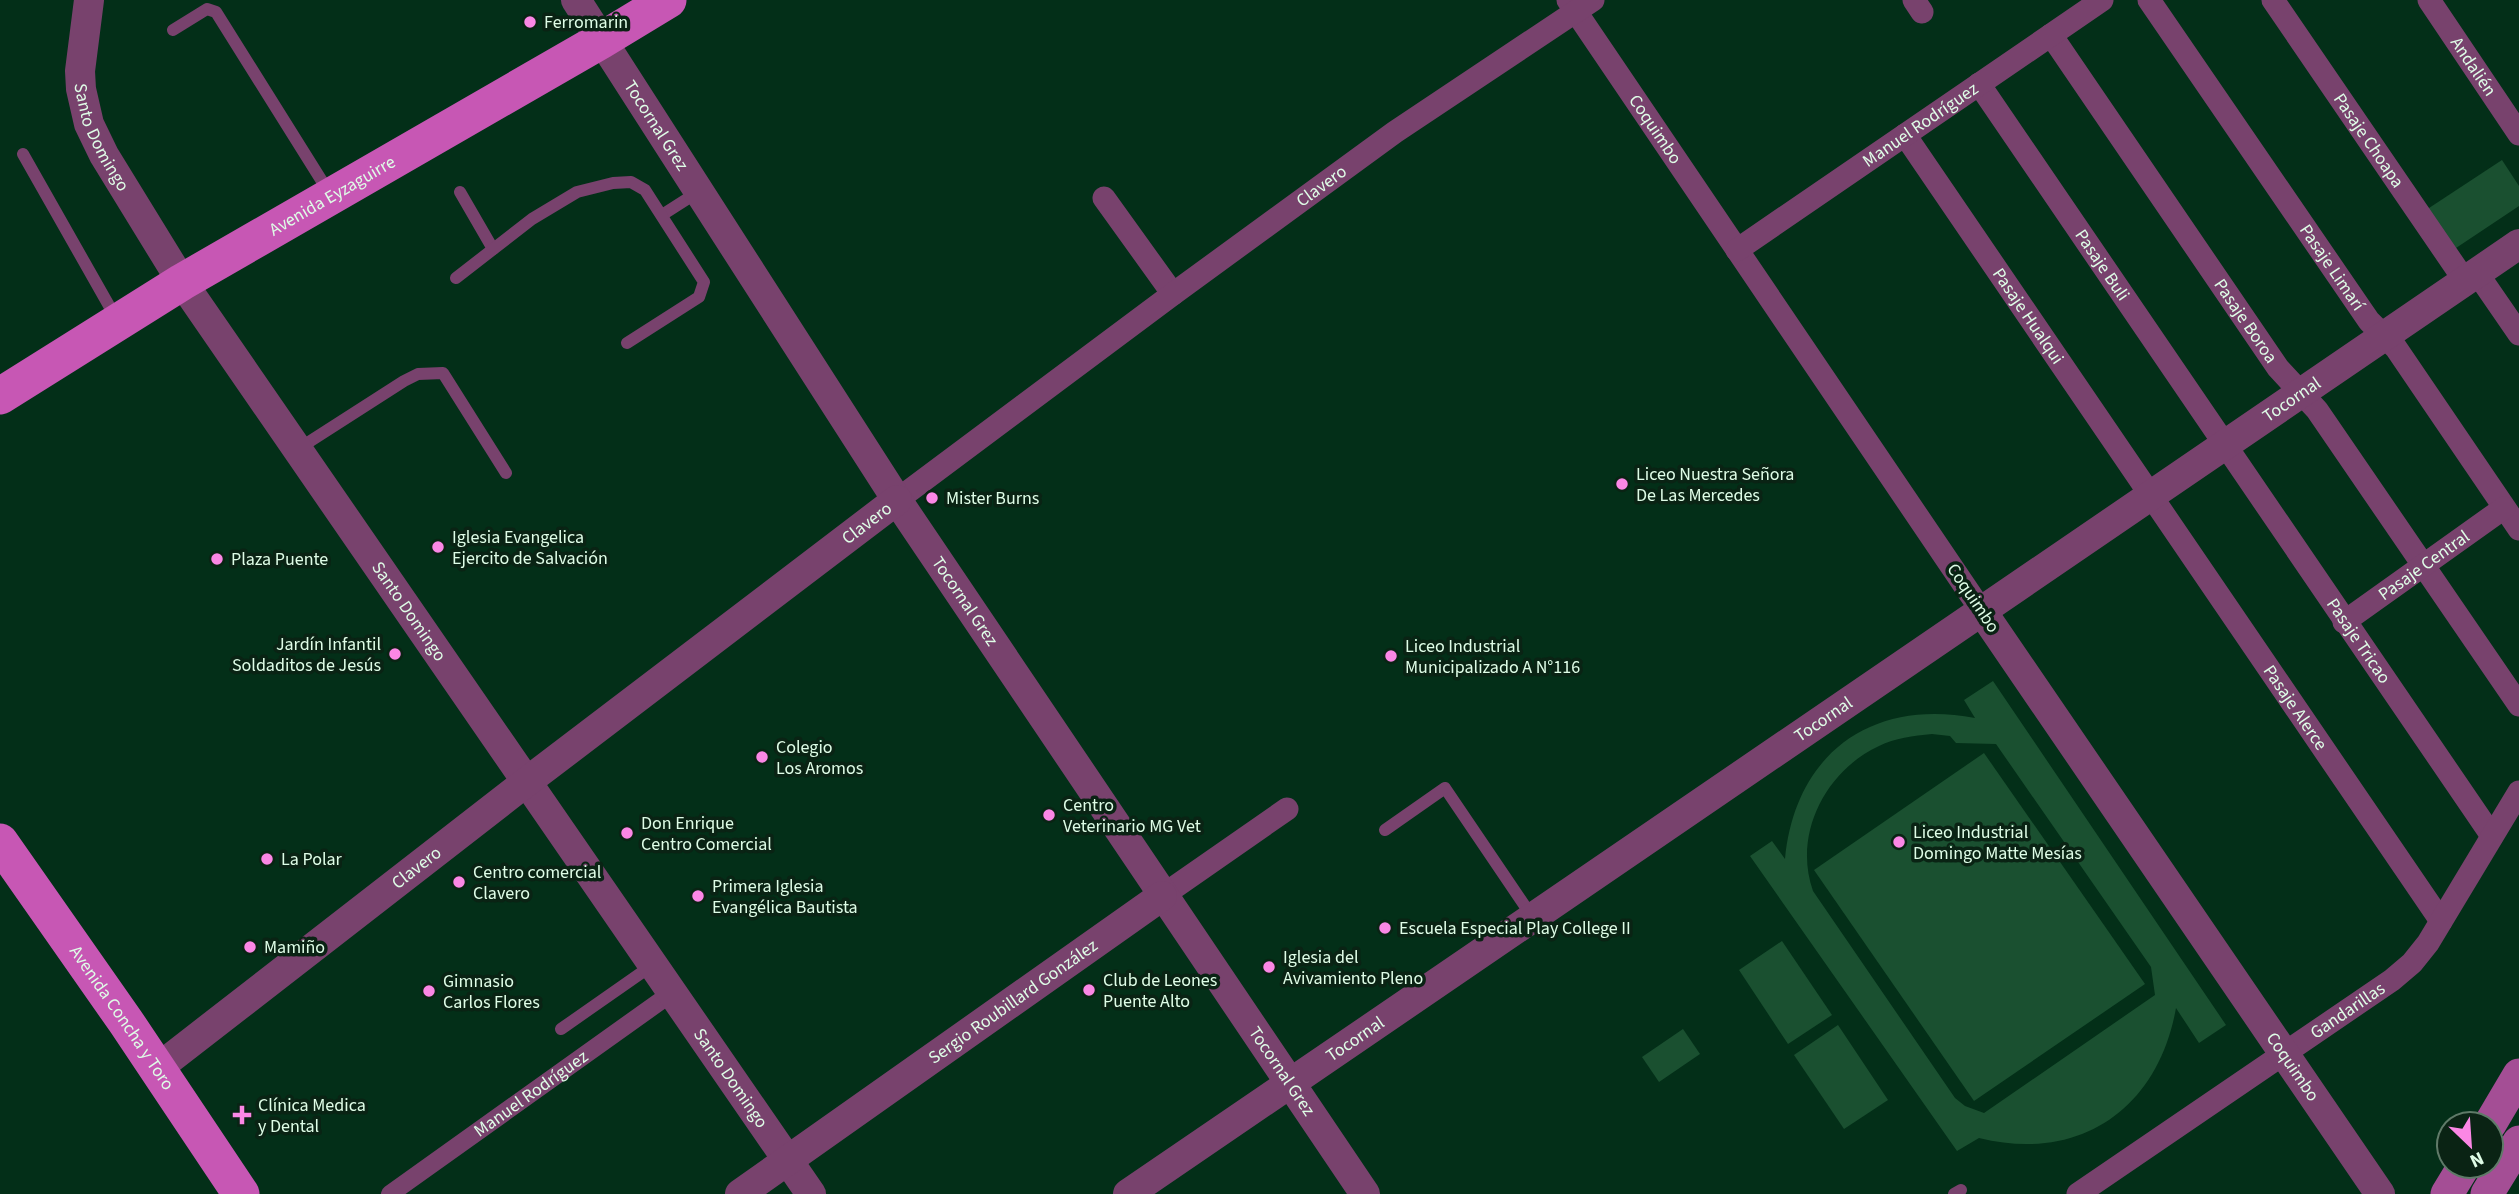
<svg xmlns="http://www.w3.org/2000/svg" width="2519" height="1194" viewBox="0 0 2519 1194" font-family="'Source Sans 3',sans-serif">
  <style>
    .green { fill: #1a5030; fill-rule: evenodd }
    .lines { fill: none; stroke-linecap: round; stroke-linejoin: round }
    .service { stroke: #78426d; stroke-width: 12 }
    .pedestrian { stroke: #78426d; stroke-width: 18 }
    .minor { stroke: #78426d; stroke-width: 23 }
    .tertiary { stroke: #78426d; stroke-width: 30 }
    .secondary { stroke: #a44e95; stroke-width: 33 }
    .primary { stroke: #c757b4; stroke-width: 37 }
    .poi-dot { fill: #fb87e5; stroke: #0a2314; stroke-width: 2.5 }
    .labels { text-anchor: middle; dominant-baseline: central; stroke-width: 7; stroke-linejoin: round; paint-order: stroke }
    .poi-label { font-size: 18px; fill: #dffde7; stroke: #0a2314; text-anchor: start }
    .street-label { font-size: 18px; fill: #dffde7; stroke: #0a2314 }
  </style>
  <rect width="100%" height="100%" fill="#032f18"/>
  <!-- green -->
  <g class="green">
    <polygon points="2502,160 2519,186 2519,206 2453,250 2426,210"/>
    <path d="M1993 681 2226 1025 2199 1043 2176 1008C2158 1109 2080 1163 1979 1138L1957 1151 1750 856 1772 841 1785 859C1795 754 1871 698 1975 718L1964 700ZM1932 734 1950 736 1956 743 1996 744 2151 967 2155 995 1984 1113 1965 1106 1955 1098 1813 891C1793 835 1825 771 1879 746 1895 738 1913 736 1932 734Z"/>
    <polygon points="1984,753 2145,984 1974,1101 1814,870"/>
    <polygon points="1782,941 1832,1015 1788,1044 1739,970"/>
    <polygon points="1838,1025 1888,1100 1844,1129 1794,1055"/>
    <polygon points="1683,1029 1700,1054 1659,1082 1642,1057"/>
  </g>
  <g class="lines">
    <!-- service -->
    <g class="service">
      <polyline points="173,30 207,9 216,12 330,194"/>
      <polyline points="23,154 116,318"/>
      <polyline points="460,192 493,249"/>
      <polyline points="662,215 698,192"/>
      <polyline points="456,278 532,219 577,192 613,183 631,182 645,190 704,282 699,297 627,343"/>
      <polyline points="298,449 404,381 418,374 443,373 506,473"/>
      <polyline points="1385,830 1445,788 1533,918"/>
      <polyline points="561,1029 654,964"/>
      <polyline points="1954,1194 1961,1190"/>
    </g>
    <!-- pedestrian -->
    <path class="pedestrian" id="s1" d="M390 1194 673 992"/>
    <!-- minor -->
    <g class="minor">
      <path id="s2" d="M1568 0 1981 610"/>
      <polyline points="1914,0 1922,12"/>
      <path id="s3" d="M2149 0 2369 321 2396 348 2519 529"/>
      <path id="s4" d="M2273 0 2465 281"/>
      <path id="s5" d="M2429 0 2519 134"/>
      <path id="s6" d="M2051 35 2278 368 2317 410 2519 705"/>
      <path id="s7" d="M1979 84 2492 836"/>
      <path id="s8" d="M1905 135 2441 921"/>
      <polyline points="1104,198 1173,294"/>
      <path id="s9" d="M1737 250 2102 0"/>
      <polyline points="2477,273 2519,334"/>
      <path id="s10" d="M897 500 1173 294 1395 132 1593 0"/>
      <path id="s11" d="M2344 622 2504 508"/>
      <polyline points="1162,896 1287,809"/>
      <path id="s12" d="M2078 1194 2392 980 2412 963 2428 943 2519 792"/>
    </g>
    <!-- tertiary -->
    <g class="tertiary">
      <path id="s13" d="M89 0 80 71 81 89 89 124 104 155 182 282 811 1194"/>
      <path id="s14" d="M576 0 897 500 1365 1194"/>
      <path id="s15" d="M1981 610 2380 1194"/>
      <path id="s16" d="M158 1068 516 790 897 500"/>
      <path id="s17" d="M740 1194 1162 896"/>
      <path id="s18" d="M1128 1194 2519 244"/>
    </g>
    <!-- secondary -->
    <g class="secondary">
      <polyline points="2490,1124 2519,1075"/>
      <polyline points="2447,1194 2464,1166"/>
      <polyline points="2487,1194 2519,1142"/>
    </g>
    <!-- primary -->
    <g class="primary">
      <path id="s19" d="M0 396 182 282 602 40 668 0"/>
      <path id="s20" d="M0 842 126 1022 241 1194"/>
    </g>
  </g>
  <!-- markers -->
  <g class="poi-dot">
    <circle cx="530" cy="22" r="7"/>
    <circle cx="1622" cy="484" r="7"/>
    <circle cx="932" cy="498" r="7"/>
    <circle cx="438" cy="547" r="7"/>
    <circle cx="217" cy="559" r="7"/>
    <circle cx="395" cy="654" r="7"/>
    <circle cx="1391" cy="656" r="7"/>
    <circle cx="762" cy="757" r="7"/>
    <circle cx="1049" cy="815" r="7"/>
    <circle cx="627" cy="833" r="7"/>
    <circle cx="1899" cy="842" r="7"/>
    <circle cx="267" cy="859" r="7"/>
    <circle cx="459" cy="882" r="7"/>
    <circle cx="698" cy="896" r="7"/>
    <circle cx="1385" cy="928" r="7"/>
    <circle cx="250" cy="947" r="7"/>
    <circle cx="1269" cy="967" r="7"/>
    <circle cx="1089" cy="990" r="7"/>
    <circle cx="429" cy="991" r="7"/>
    <path d="M238.5 1104.5h7v7h7v7h-7v7h-7v-7h-7v-7h7z"/>
  </g>
  <g class="labels">
    <!-- poi labels -->
    <g class="poi-label">
      <text x="544" y="22">Ferromarin</text>
      <text x="1636" y="474">Liceo Nuestra Señora<tspan x="1636" dy="21">De Las Mercedes</tspan></text>
      <text x="946" y="498">Mister Burns</text>
      <text x="452" y="537">Iglesia Evangelica<tspan x="452" dy="21">Ejercito de Salvación</tspan></text>
      <text x="231" y="559">Plaza Puente</text>
      <text x="381" y="644" text-anchor="end">Jardín Infantil<tspan x="381" dy="21">Soldaditos de Jesús</tspan></text>
      <text x="1405" y="646">Liceo Industrial<tspan x="1405" dy="21">Municipalizado A N°116</tspan></text>
      <text x="776" y="747">Colegio<tspan x="776" dy="21">Los Aromos</tspan></text>
      <text x="1063" y="805">Centro<tspan x="1063" dy="21">Veterinario MG Vet</tspan></text>
      <text x="641" y="823">Don Enrique<tspan x="641" dy="21">Centro Comercial</tspan></text>
      <text x="1913" y="832">Liceo Industrial<tspan x="1913" dy="21">Domingo Matte Mesías</tspan></text>
      <text x="281" y="859">La Polar</text>
      <text x="473" y="872">Centro comercial<tspan x="473" dy="21">Clavero</tspan></text>
      <text x="712" y="886">Primera Iglesia<tspan x="712" dy="21">Evangélica Bautista</tspan></text>
      <text x="1399" y="928">Escuela Especial Play College II</text>
      <text x="264" y="947">Mamiño</text>
      <text x="1283" y="957">Iglesia del<tspan x="1283" dy="21">Avivamiento Pleno</tspan></text>
      <text x="1103" y="980">Club de Leones<tspan x="1103" dy="21">Puente Alto</tspan></text>
      <text x="443" y="981">Gimnasio<tspan x="443" dy="21">Carlos Flores</tspan></text>
      <text x="258" y="1105">Clínica Medica<tspan x="258" dy="21">y Dental</tspan></text>
    </g>
    <!-- street labels -->
    <g class="street-label">
      <text stroke="none"><textPath href="#s5" startOffset="80">Andalién</textPath></text>
      <text stroke="none"><textPath href="#s14" startOffset="149">Tocornal Grez</textPath></text>
      <text stroke="none"><textPath href="#s9" startOffset="222">Manuel Rodríguez</textPath></text>
      <text stroke="none"><textPath href="#s2" startOffset="156">Coquimbo</textPath></text>
      <text stroke="none"><textPath href="#s13" startOffset="142">Santo Domingo</textPath></text>
      <text stroke="none"><textPath href="#s4" startOffset="170">Pasaje Choapa</textPath></text>
      <text stroke="none"><textPath href="#s10" startOffset="528">Clavero</textPath></text>
      <text stroke="none"><textPath href="#s19" startOffset="388">Avenida Eyzaguirre</textPath></text>
      <text stroke="none"><textPath href="#s7" startOffset="219">Pasaje Buli</textPath></text>
      <text stroke="none"><textPath href="#s3" startOffset="324">Pasaje Limarí</textPath></text>
      <text stroke="none"><textPath href="#s8" startOffset="219">Pasaje Hualqui</textPath></text>
      <text stroke="none"><textPath href="#s6" startOffset="346">Pasaje Boroa</textPath></text>
      <text stroke="none"><textPath href="#s18" startOffset="1409">Tocornal</textPath></text>
      <text stroke="none"><textPath href="#s16" startOffset="894">Clavero</textPath></text>
      <text stroke="none"><textPath href="#s11" startOffset="98">Pasaje Central</textPath></text>
      <text transform="translate(1973 598) rotate(56)">Coquimbo</text>
      <text stroke="none"><textPath href="#s14" startOffset="716">Tocornal Grez</textPath></text>
      <text stroke="none"><textPath href="#s13" startOffset="709">Santo Domingo</textPath></text>
      <text stroke="none"><textPath href="#s7" startOffset="674">Pasaje Tricao</textPath></text>
      <text stroke="none"><textPath href="#s8" startOffset="693">Pasaje Alerce</textPath></text>
      <text stroke="none"><textPath href="#s18" startOffset="842">Tocornal</textPath></text>
      <text stroke="none"><textPath href="#s16" startOffset="327">Clavero</textPath></text>
      <text stroke="none"><textPath href="#s17" startOffset="334">Sergio Roubillard González</textPath></text>
      <text stroke="none"><textPath href="#s12" startOffset="326">Gandarillas</textPath></text>
      <text stroke="none"><textPath href="#s20" startOffset="214">Avenida Concha y Toro</textPath></text>
      <text stroke="none"><textPath href="#s18" startOffset="275">Tocornal</textPath></text>
      <text stroke="none"><textPath href="#s15" startOffset="553">Coquimbo</textPath></text>
      <text stroke="none"><textPath href="#s14" startOffset="1283">Tocornal Grez</textPath></text>
      <text stroke="none"><textPath href="#s13" startOffset="1276">Santo Domingo</textPath></text>
      <text stroke="none"><textPath href="#s1" startOffset="173">Manuel Rodríguez</textPath></text>
    </g>
  </g>
  <!-- north arrow -->
  <g transform="translate(2470 1145) rotate(155)"><circle r="33" fill="#0a2314" stroke="#5f7a68" stroke-width="2"/>
  <path d="M0-5L12 26L0 18L-12 26Z" fill="#fb87e5"/>
  <text y="-10" font-size="19" font-weight="bold" text-anchor="middle" fill="#dffde7">N</text>
  </g>
</svg>
